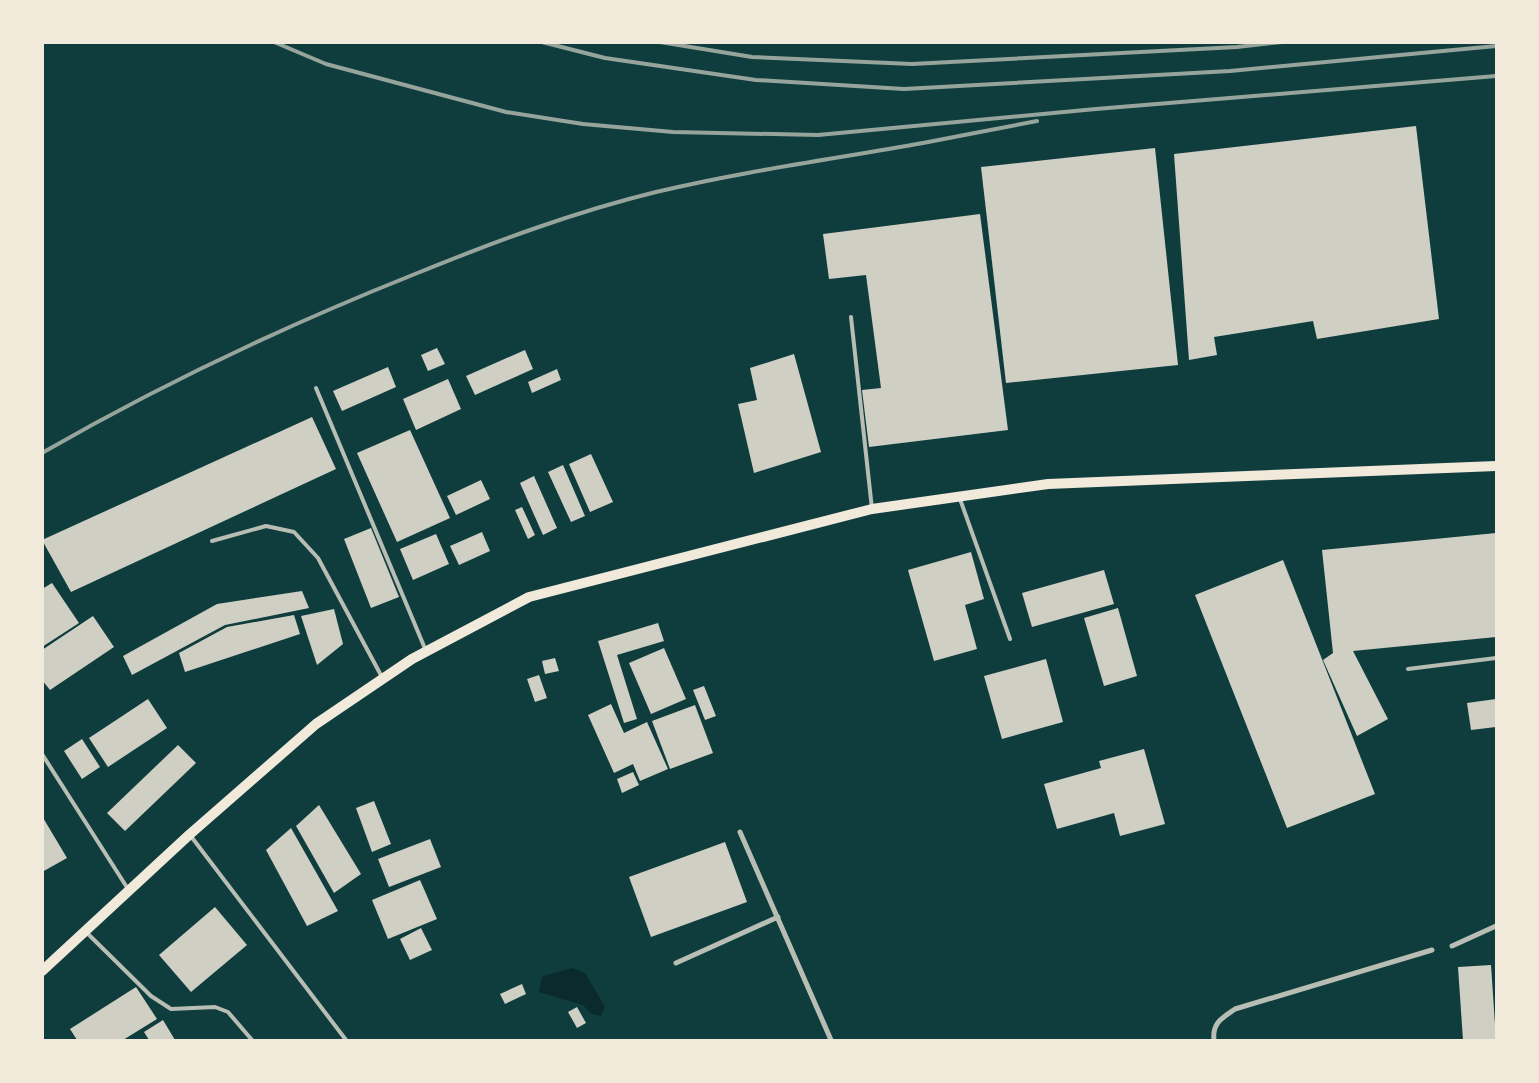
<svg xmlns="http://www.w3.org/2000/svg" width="1539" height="1083" viewBox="0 0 1539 1083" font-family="'PT Sans Narrow',sans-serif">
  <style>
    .water { fill: #0a2a2b }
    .building { fill: #cfcfc3 }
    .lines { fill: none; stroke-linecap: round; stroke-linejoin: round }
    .service { stroke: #b8beb3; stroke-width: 4 }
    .minor { stroke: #b8beb3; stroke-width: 5 }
    .secondary { stroke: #f1e9da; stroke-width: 10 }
    .rail { stroke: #97a49c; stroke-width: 4 }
  </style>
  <rect width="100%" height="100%" fill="#0f3d3e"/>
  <!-- water -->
  <polygon class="water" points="573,968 585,973 605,1007 601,1016 592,1014 583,1005 539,992 542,977 550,974"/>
  <!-- building -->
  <g class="building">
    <polygon points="1416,126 1439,319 1317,339 1313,321 1214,337 1217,355 1189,360 1174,154"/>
    <polygon points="1155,148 1178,365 1006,383 981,167"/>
    <polygon points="980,214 1008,430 869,447 862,390 881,388 866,275 829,279 823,234"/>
    <polygon points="437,348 445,364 428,371 421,355"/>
    <polygon points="525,350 533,369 475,395 466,376"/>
    <polygon points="794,354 821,452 754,473 738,404 757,400 750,368"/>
    <polygon points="388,367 396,387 342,411 333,391"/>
    <polygon points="557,369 561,380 532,393 528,382"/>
    <polygon points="448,379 461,409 416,430 403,399"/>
    <polygon points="312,417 336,469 71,592 42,540"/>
    <polygon points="410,430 450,518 397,542 357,453"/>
    <polygon points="591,454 613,502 590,512 569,464"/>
    <polygon points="563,465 585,516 571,522 548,472"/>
    <polygon points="534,476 557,528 543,535 520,483"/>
    <polygon points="481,480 490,499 456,515 447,496"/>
    <polygon points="522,507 535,535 528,539 515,510"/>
    <polygon points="371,528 399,597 371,608 344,539"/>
    <polygon points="482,532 490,551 459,565 450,546"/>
    <polygon points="1496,533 1496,637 1353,651 1388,719 1357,736 1323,660 1333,653 1322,550"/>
    <polygon points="436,534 449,564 413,580 400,549"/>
    <polygon points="971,552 984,599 965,605 977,649 934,661 908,570"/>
    <polygon points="1283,560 1375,794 1287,828 1195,595"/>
    <polygon points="1104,570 1114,604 1032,627 1022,593"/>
    <polygon points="52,583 79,623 42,647 42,589"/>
    <polygon points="302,591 309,608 225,625 132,675 123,656 217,604"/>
    <polygon points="1118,608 1137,676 1104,686 1084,618"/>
    <polygon points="334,609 343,644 317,665 301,616"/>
    <polygon points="294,615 300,634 185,672 179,653 227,627"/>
    <polygon points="93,616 114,647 50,690 42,680 42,650"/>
    <polygon points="658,623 664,641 617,655 637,719 624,723 598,641"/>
    <polygon points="664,648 686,699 651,714 629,663"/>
    <polygon points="555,658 559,671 545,674 542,661"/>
    <polygon points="1046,659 1063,722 1002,739 984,676"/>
    <polygon points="539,675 547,698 535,702 527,679"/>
    <polygon points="704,686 716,716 705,720 693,690"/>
    <polygon points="148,699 167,728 108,767 89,738"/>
    <polygon points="1496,699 1496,727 1471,730 1467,703"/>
    <polygon points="611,704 624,733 647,722 668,769 640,781 633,764 614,773 588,715"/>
    <polygon points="695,705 713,753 670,769 652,721"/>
    <polygon points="82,739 100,767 82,779 64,751"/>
    <polygon points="178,745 196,763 125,831 107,813"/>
    <polygon points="1144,749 1165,824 1120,836 1114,813 1057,829 1044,784 1101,768 1099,761"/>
    <polygon points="633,772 639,785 622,793 617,779"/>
    <polygon points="374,801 391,844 372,852 356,808"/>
    <polygon points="319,805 361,874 334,893 296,826"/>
    <polygon points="42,816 67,858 42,872"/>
    <polygon points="291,828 338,911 307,926 266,850"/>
    <polygon points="430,839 441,867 389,887 378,859"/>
    <polygon points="725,842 747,902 651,937 629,877"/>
    <polygon points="420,880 437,919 388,939 372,900"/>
    <polygon points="215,907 247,945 191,992 159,955"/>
    <polygon points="421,928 432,950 410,960 400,939"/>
    <polygon points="1491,965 1496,1039 1463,1040 1458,967"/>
    <polygon points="522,984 526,994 505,1004 500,994"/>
    <polygon points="136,987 157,1019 123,1040 77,1040 70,1029"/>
    <polygon points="577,1007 586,1023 577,1028 568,1012"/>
    <polygon points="163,1020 175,1040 149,1040 144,1032"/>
  </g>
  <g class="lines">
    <!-- service -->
    <g class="service">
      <polyline points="851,317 872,509"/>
      <polyline points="316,388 426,651"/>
      <polyline points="960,499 1010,639"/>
      <polyline points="212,541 266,526 294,532 318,558 383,679"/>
      <polyline points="1408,669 1496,658"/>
      <polyline points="42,754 128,889"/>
      <polyline points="190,835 346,1040"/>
      <polyline points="85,931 151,996 171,1009 215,1007 228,1012 252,1040"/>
    </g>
    <!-- minor -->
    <g class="minor">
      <polyline points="740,832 831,1040"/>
      <polyline points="1452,946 1496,926"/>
      <polyline points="676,963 778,917"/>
      <path d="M1214 1040C1212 1023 1222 1018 1235 1009L1432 950"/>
    </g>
    <!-- secondary -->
    <polyline class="secondary" points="42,971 189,835 316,724 412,659 529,597 872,509 1048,484 1496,466"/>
    <!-- rail -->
    <g class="rail">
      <polyline points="274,42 326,64 506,112 583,124 673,132 818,135 1096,109 1496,76"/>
      <polyline points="542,42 605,58 756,80 904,89 1230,71 1496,46"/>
      <polyline points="660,42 752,57 912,64 1237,47 1282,42"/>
      <path d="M42 453C162 384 287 325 415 274 494 242 574 212 656 192 744 171 834 159 923 143 961 136 999 128 1037 121"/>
    </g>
  </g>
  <!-- border -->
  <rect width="1539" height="1083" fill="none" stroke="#f1e9da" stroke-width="88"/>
</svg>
